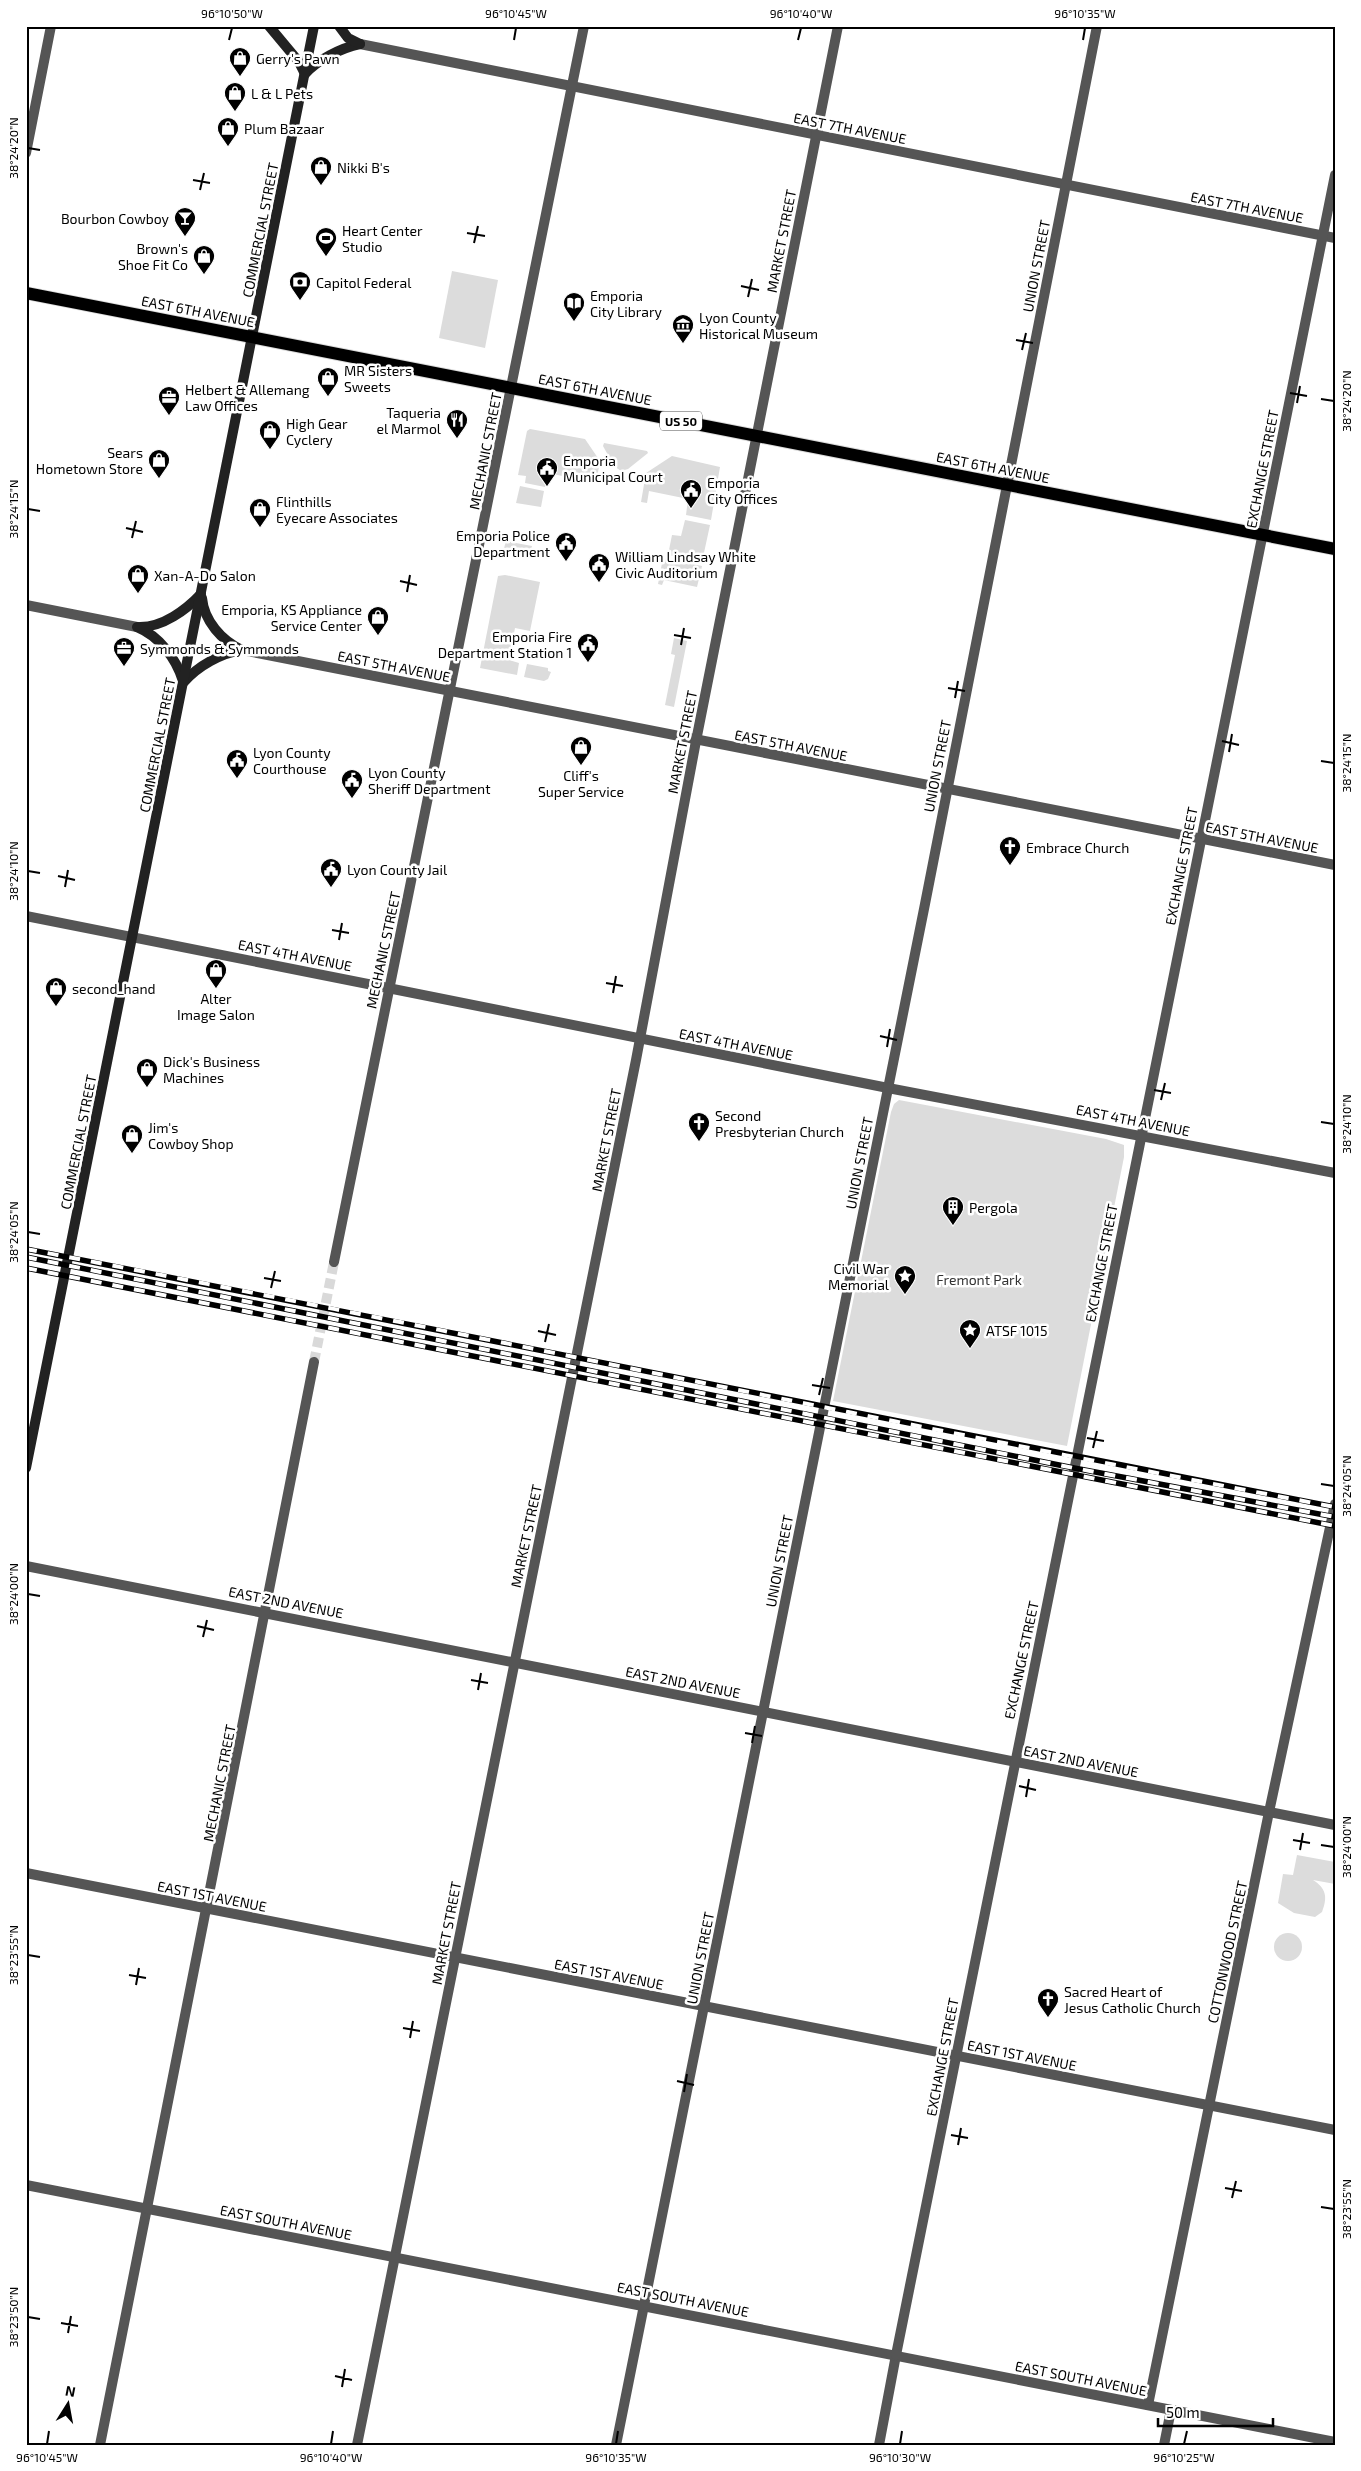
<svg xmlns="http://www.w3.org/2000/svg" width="1361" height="2471" viewBox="0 0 1361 2471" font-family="'Exo 2',sans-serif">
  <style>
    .green { fill: #dcdcdc }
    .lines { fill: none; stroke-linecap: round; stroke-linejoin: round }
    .tertiary-tunnel { stroke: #d9d9d9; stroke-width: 10; stroke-dasharray: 10 5; stroke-linecap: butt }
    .primary-casing { stroke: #dbdbdb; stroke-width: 14 }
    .minor { stroke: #555; stroke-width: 10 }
    .tertiary { stroke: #555; stroke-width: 10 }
    .secondary { stroke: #222; stroke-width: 10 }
    .primary { stroke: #000; stroke-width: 12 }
    .rail-casing { stroke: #000; stroke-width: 5.5 }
    .rail { stroke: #fff; stroke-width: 4; stroke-dasharray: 11; stroke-linecap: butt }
    .ticks { fill: none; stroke: #000; stroke-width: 2 }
    .labels { text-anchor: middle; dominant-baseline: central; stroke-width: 5; stroke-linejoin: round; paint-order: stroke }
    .shield { fill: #fff; stroke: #4c4c4c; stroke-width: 1 }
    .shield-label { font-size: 12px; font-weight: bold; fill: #000 }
    .poi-label { font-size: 14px; fill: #000; stroke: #fff; text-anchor: start }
    .street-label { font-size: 14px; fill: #000; stroke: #fff }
    .park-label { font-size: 14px; fill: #333; stroke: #fff }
    .neatline { fill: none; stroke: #000; stroke-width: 2 }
    .ticks-label { font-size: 12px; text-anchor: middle; fill: #000 }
  </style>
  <rect width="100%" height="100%" fill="#fff"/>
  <!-- green -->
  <g class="green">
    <polygon points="452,271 498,280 485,348 439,338"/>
    <polygon points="530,429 585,439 600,461 596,483 548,473 545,487 525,483 526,476 518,475 527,431"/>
    <polygon points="604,443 647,451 648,453 628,469 621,471 614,466 603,446"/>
    <polygon points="672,456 720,467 711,520 686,515 688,499 649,491 647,503 641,502 646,473"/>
    <polygon points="520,486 544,491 541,507 516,503"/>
    <polygon points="685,520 710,525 702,562 668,555 672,535 681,536"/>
    <polygon points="506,541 532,546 529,558 503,552"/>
    <polygon points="663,558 702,566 697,587 664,580 662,585 658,584"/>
    <polygon points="505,575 540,582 530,631 515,628 509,660 519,663 517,675 480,668 498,576"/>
    <polygon points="674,638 687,641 674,707 665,705 675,655 671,654"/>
    <polygon points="527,664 548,668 548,671 551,672 548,679 544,681 524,677"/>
    <polygon points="899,1100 1106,1139 1124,1145 1124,1157 1067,1446 833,1401 891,1112 894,1104"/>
    <path d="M1297 1855 1335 1862V1884L1313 1880C1326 1888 1328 1897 1322 1912L1315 1917 1294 1913 1278 1903 1283 1874 1293 1875Z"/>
    <circle cx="1288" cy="1947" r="14"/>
  </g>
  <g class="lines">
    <!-- tertiary-tunnel -->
    <polyline class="tertiary-tunnel" points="314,1362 334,1262"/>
    <!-- primary casing -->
    <g class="primary-casing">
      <polyline id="primary" points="26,293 1335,549"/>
    </g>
    <!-- minor -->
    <g class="minor">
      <polyline points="360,44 1335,238"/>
      <polyline points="26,605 137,627"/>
      <polyline points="242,650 1335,865"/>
      <polyline points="388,988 888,1088 1335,1173"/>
      <polyline points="26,1566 1335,1825"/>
      <polyline points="26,1873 1335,2130"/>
      <polyline points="1148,2405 1269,1812 1335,1504"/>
      <polyline points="100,2445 147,2208"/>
      <polyline points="357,2445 636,1060 696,741 838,26"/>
      <polyline points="616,2445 925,904 1097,26"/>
      <polyline points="879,2445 896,2355"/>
      <polyline points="1164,2445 1171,2410"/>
    </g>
    <!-- tertiary -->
    <g class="tertiary">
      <polyline points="26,153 51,26"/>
      <polyline points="26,916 388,988"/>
      <polyline points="334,1262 584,26"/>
      <polyline points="26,2185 1335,2442"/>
      <polyline points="147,2208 314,1362"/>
      <polyline points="896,2355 1335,175"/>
    </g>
    <!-- secondary -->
    <g class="secondary">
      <path d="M269 26 299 62 305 74C317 60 341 48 360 44"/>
      <polyline points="339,26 348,38 360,44"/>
      <path d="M202 598C204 621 222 641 242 650"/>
      <path d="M137 627C159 636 176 658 183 681"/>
      <path d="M140 627C163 627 186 610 201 594"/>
      <path d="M184 682C198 666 221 653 242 650"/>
      <polyline points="26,1468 314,26"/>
    </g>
    <!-- primary -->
    <use href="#primary" class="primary"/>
    <!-- rail casing -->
    <g class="rail-casing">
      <g id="rail">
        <path d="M26 1249C463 1332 898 1425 1335 1507"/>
        <polyline points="26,1257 1074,1468 1335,1517"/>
        <polyline points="26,1268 1335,1526"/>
      </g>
    </g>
    <!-- rail -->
    <use href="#rail" class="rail"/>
  </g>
  <!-- ticks -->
  <path class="ticks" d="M229 40 232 28M514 40 516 28M798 40 801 28M1083 40 1085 28M28 148 40 150M193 180 210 183M200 190 204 173M467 233 485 236M474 243 478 226M741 286 759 290M748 297 752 279M1016 340 1033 343M1022 350 1026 333M1290 393 1307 396M1321 399 1334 401M1297 403 1300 386M28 509 40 511M126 528 143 532M132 538 136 521M400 581 417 585M407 592 410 575M674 635 691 638M681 645 684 628M948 688 965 691M955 698 958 681M1222 741 1239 745M1229 752 1232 734M1321 761 1334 763M28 871 40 873M58 876 75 880M65 887 68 870M332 930 349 933M339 940 342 923M606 983 623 986M613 993 616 976M880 1036 897 1040M887 1047 890 1029M1154 1090 1171 1093M1161 1100 1165 1083M1321 1122 1334 1124M28 1232 40 1234M264 1278 281 1281M271 1288 275 1271M538 1331 556 1335M545 1342 549 1324M812 1385 830 1388M819 1395 823 1378M1087 1438 1104 1441M1093 1448 1097 1431M1321 1484 1334 1486M28 1594 40 1596M197 1626 214 1630M203 1637 207 1620M471 1680 488 1683M478 1690 481 1673M745 1733 762 1736M752 1743 755 1726M1019 1786 1036 1790M1026 1797 1029 1779M1293 1840 1310 1843M1321 1845 1334 1847M1300 1850 1303 1833M28 1955 40 1957M129 1975 146 1978M136 1985 139 1968M403 2028 420 2031M410 2038 413 2021M677 2081 694 2085M684 2092 687 2074M951 2135 968 2138M958 2145 961 2128M1225 2188 1242 2191M1232 2198 1236 2181M1321 2207 1334 2209M28 2317 40 2319M61 2323 78 2326M68 2333 71 2316M335 2376 352 2380M342 2387 345 2369M47 2444 49 2431M331 2444 333 2431M616 2444 618 2431M900 2444 902 2431M1184 2444 1187 2431"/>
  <!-- icons -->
  <defs>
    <g id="shop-pin" transform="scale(1.125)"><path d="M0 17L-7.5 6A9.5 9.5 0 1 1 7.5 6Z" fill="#000" stroke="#fff"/><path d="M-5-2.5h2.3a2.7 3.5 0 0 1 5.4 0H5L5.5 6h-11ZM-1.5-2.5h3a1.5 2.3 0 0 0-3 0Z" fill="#fff"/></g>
    <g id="bar-pin" transform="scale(1.125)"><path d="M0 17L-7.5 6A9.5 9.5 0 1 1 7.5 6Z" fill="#000" stroke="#fff"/><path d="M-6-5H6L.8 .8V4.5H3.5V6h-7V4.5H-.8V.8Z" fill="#fff"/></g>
    <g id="stadium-pin" transform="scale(1.125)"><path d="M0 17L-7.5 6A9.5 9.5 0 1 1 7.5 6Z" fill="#000" stroke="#fff"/><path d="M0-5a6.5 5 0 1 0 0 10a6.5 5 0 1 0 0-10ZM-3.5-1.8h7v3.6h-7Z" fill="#fff"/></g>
    <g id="bank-pin" transform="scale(1.125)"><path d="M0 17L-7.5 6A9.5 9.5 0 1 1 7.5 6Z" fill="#000" stroke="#fff"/><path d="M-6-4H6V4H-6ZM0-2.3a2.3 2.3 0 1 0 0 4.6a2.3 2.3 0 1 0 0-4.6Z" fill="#fff"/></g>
    <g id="library-pin" transform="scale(1.125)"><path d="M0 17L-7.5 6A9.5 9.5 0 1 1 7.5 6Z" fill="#000" stroke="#fff"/><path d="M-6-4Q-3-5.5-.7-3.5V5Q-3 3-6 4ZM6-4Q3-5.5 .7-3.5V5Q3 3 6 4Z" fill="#fff"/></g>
    <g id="museum-pin" transform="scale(1.125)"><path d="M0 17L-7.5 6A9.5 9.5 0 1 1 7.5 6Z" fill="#000" stroke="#fff"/><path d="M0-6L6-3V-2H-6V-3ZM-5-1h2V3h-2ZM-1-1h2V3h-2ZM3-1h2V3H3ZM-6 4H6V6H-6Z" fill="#fff"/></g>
    <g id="office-pin" transform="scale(1.125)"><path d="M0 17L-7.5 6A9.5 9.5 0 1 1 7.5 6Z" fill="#000" stroke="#fff"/><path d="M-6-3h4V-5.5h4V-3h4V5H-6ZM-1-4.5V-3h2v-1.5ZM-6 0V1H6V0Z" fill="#fff"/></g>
    <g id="restaurant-pin" transform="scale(1.125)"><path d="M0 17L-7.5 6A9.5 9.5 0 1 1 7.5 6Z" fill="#000" stroke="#fff"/><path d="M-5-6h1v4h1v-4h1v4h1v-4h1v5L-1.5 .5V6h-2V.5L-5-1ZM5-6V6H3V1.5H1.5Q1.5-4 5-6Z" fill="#fff"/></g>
    <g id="civic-pin" transform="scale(1.125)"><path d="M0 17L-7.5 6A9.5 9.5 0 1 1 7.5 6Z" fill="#000" stroke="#fff"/><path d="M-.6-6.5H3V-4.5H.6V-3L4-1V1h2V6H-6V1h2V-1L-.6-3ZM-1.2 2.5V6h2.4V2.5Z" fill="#fff"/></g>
    <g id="church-pin" transform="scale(1.125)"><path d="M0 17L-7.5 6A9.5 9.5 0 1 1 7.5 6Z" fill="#000" stroke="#fff"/><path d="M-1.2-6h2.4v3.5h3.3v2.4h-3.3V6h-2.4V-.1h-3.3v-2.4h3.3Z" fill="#fff"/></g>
    <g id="building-pin" transform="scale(1.125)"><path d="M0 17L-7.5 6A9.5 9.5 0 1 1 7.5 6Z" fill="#000" stroke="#fff"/><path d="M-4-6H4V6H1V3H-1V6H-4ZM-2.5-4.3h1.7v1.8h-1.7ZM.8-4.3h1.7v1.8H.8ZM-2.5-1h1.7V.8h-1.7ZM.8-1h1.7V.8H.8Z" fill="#fff"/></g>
    <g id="sight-pin" transform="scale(1.125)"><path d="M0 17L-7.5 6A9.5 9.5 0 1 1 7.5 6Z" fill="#000" stroke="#fff"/><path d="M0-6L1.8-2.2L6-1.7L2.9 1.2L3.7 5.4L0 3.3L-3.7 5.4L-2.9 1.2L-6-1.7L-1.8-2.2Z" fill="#fff"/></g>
  </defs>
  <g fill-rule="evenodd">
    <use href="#shop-pin" x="240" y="58"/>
    <use href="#shop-pin" x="235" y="93"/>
    <use href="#shop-pin" x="228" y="128"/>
    <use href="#shop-pin" x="321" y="167"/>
    <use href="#bar-pin" x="185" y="218"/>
    <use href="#stadium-pin" x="326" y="238"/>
    <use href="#shop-pin" x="204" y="256"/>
    <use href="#bank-pin" x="300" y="282"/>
    <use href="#library-pin" x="574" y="303"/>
    <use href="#museum-pin" x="683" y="325"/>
    <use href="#shop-pin" x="328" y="378"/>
    <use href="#office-pin" x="169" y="397"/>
    <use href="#restaurant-pin" x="457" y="420"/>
    <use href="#shop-pin" x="270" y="431"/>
    <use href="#shop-pin" x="159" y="460"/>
    <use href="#civic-pin" x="547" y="468"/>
    <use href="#civic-pin" x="691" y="490"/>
    <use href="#shop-pin" x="260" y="509"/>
    <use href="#civic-pin" x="566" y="543"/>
    <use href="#civic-pin" x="599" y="564"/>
    <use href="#shop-pin" x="138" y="575"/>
    <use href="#shop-pin" x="378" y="617"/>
    <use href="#civic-pin" x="588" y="644"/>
    <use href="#office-pin" x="124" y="648"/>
    <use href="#shop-pin" x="581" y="747"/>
    <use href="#civic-pin" x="237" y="760"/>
    <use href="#civic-pin" x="352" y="780"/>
    <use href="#church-pin" x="1010" y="847"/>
    <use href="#civic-pin" x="331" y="869"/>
    <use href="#shop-pin" x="216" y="970"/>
    <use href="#shop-pin" x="56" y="988"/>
    <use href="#shop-pin" x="147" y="1069"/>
    <use href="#church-pin" x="699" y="1123"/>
    <use href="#shop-pin" x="132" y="1135"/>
    <use href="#building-pin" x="953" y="1207"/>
    <use href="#sight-pin" x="905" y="1276"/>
    <use href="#sight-pin" x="970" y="1330"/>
    <use href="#church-pin" x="1048" y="1999"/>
  </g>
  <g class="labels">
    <!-- shield labels -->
    <rect class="shield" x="660" y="411.5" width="42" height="19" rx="4"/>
    <g class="shield-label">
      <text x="681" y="421">US 50</text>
    </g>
    <!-- poi labels -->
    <g class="poi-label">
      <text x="256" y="58">Gerry's Pawn</text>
      <text x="251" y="93">L &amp; L Pets</text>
      <text x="244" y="128">Plum Bazaar</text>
      <text x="337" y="167">Nikki B's</text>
      <text x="169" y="218" text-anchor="end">Bourbon Cowboy</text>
      <text x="342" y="230">Heart Center<tspan x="342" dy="16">Studio</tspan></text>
      <text x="188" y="248" text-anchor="end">Brown's<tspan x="188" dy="16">Shoe Fit Co</tspan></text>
      <text x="316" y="282">Capitol Federal</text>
      <text x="590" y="295">Emporia<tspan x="590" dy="16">City Library</tspan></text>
      <text x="699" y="317">Lyon County<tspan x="699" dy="16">Historical Museum</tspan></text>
      <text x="344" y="370">MR Sisters<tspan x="344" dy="16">Sweets</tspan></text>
      <text x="185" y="389">Helbert &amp; Allemang<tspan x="185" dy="16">Law Offices</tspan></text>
      <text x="441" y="412" text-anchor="end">Taqueria<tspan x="441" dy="16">el Marmol</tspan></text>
      <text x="286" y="423">High Gear<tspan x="286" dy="16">Cyclery</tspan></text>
      <text x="143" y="452" text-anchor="end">Sears<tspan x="143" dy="16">Hometown Store</tspan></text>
      <text x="563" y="460">Emporia<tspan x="563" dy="16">Municipal Court</tspan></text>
      <text x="707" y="482">Emporia<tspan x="707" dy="16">City Offices</tspan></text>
      <text x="276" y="501">Flinthills<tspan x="276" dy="16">Eyecare Associates</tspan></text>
      <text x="550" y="535" text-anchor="end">Emporia Police<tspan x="550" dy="16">Department</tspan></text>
      <text x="615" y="556">William Lindsay White<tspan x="615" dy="16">Civic Auditorium</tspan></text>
      <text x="154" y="575">Xan-A-Do Salon</text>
      <text x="362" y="609" text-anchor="end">Emporia, KS Appliance<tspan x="362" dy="16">Service Center</tspan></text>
      <text x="572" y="636" text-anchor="end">Emporia Fire<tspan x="572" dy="16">Department Station 1</tspan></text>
      <text x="140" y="648">Symmonds &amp; Symmonds</text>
      <text x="253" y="752">Lyon County<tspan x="253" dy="16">Courthouse</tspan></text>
      <text x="368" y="772">Lyon County<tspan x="368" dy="16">Sheriff Department</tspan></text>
      <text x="581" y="775" text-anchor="middle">Cliff's<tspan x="581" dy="16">Super Service</tspan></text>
      <text x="1026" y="847">Embrace Church</text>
      <text x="347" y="869">Lyon County Jail</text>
      <text x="72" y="988">second_hand</text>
      <text x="216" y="998" text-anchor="middle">Alter<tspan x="216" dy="16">Image Salon</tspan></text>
      <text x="163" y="1061">Dick's Business<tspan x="163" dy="16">Machines</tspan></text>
      <text x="715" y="1115">Second<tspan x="715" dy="16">Presbyterian Church</tspan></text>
      <text x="148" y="1127">Jim's<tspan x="148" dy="16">Cowboy Shop</tspan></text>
      <text x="969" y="1207">Pergola</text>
      <text x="889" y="1268" text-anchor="end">Civil War<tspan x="889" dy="16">Memorial</tspan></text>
      <text x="986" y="1330">ATSF 1015</text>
      <text x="1064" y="1991">Sacred Heart of<tspan x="1064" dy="16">Jesus Catholic Church</tspan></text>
    </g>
    <!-- street labels -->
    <g class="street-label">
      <text transform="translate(850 128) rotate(11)">EAST 7TH AVENUE</text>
      <text transform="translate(1247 207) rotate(11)">EAST 7TH AVENUE</text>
      <text transform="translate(260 230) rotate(-79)">COMMERCIAL STREET</text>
      <text transform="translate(781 241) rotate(-79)">MARKET STREET</text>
      <text transform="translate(1036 266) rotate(-79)">UNION STREET</text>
      <text transform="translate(198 311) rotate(11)">EAST 6TH AVENUE</text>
      <text transform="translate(595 389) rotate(11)">EAST 6TH AVENUE</text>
      <text transform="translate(485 451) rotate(-79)">MECHANIC STREET</text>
      <text transform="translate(993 467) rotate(11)">EAST 6TH AVENUE</text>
      <text transform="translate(1262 469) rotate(-79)">EXCHANGE STREET</text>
      <text transform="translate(394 666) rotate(11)">EAST 5TH AVENUE</text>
      <text transform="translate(682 742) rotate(-79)">MARKET STREET</text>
      <text transform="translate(157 745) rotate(-79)">COMMERCIAL STREET</text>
      <text transform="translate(791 745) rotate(11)">EAST 5TH AVENUE</text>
      <text transform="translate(937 766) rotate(-79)">UNION STREET</text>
      <text transform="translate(1262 837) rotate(11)">EAST 5TH AVENUE</text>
      <text transform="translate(1181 866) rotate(-79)">EXCHANGE STREET</text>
      <text transform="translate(383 950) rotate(-78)">MECHANIC STREET</text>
      <text transform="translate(295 955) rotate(11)">EAST 4TH AVENUE</text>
      <text transform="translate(736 1044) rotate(11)">EAST 4TH AVENUE</text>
      <text transform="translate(1133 1120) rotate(11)">EAST 4TH AVENUE</text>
      <text transform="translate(606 1140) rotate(-79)">MARKET STREET</text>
      <text transform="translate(78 1142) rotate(-79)">COMMERCIAL STREET</text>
      <text transform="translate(859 1163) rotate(-79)">UNION STREET</text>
      <text transform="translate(1101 1263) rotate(-79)">EXCHANGE STREET</text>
      <text transform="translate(526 1536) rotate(-78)">MARKET STREET</text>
      <text transform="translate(779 1561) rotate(-79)">UNION STREET</text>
      <text transform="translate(286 1602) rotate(11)">EAST 2ND AVENUE</text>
      <text transform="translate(1021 1660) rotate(-78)">EXCHANGE STREET</text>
      <text transform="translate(683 1682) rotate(11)">EAST 2ND AVENUE</text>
      <text transform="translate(1081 1761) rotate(11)">EAST 2ND AVENUE</text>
      <text transform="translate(219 1783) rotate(-79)">MECHANIC STREET</text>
      <text transform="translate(212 1896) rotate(11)">EAST 1ST AVENUE</text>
      <text transform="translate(446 1933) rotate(-79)">MARKET STREET</text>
      <text transform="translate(1227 1952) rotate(-78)">COTTONWOOD STREET</text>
      <text transform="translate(700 1958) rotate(-79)">UNION STREET</text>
      <text transform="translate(609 1974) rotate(11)">EAST 1ST AVENUE</text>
      <text transform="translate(1022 2055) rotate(11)">EAST 1ST AVENUE</text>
      <text transform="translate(942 2057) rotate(-79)">EXCHANGE STREET</text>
      <text transform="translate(286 2222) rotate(11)">EAST SOUTH AVENUE</text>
      <text transform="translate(683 2299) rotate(11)">EAST SOUTH AVENUE</text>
      <text transform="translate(1081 2378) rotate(11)">EAST SOUTH AVENUE</text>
    </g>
    <!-- park labels -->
    <g class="park-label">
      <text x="979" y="1279">Fremont Park</text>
    </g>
  </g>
  <!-- border -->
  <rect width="1361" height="2471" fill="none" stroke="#ffffff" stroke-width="55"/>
  <!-- north arrow -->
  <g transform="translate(68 2404) rotate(11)" stroke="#ffffff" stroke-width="4" paint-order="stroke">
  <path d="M0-4L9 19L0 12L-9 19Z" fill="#000000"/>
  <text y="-8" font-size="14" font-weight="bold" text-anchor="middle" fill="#000000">N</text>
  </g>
  <!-- scale -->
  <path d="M1158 2418v8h115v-8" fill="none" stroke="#000000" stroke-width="2.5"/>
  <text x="1166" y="2418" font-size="15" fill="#000000" stroke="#ffffff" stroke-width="4" paint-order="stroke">50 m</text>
  <rect x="28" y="28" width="1306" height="2416" class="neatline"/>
  <g class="ticks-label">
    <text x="232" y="18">96°10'50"W</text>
    <text x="516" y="18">96°10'45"W</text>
    <text x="801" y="18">96°10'40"W</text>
    <text x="1085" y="18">96°10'35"W</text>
    <text transform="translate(14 148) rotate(-90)" y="4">38°24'20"N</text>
    <text transform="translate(1347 401) rotate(-90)" y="4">38°24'20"N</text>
    <text transform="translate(14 509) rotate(-90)" y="4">38°24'15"N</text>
    <text transform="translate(1347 763) rotate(-90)" y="4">38°24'15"N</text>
    <text transform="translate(14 871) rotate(-90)" y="4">38°24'10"N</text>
    <text transform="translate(1347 1124) rotate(-90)" y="4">38°24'10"N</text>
    <text transform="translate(14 1232) rotate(-90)" y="4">38°24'05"N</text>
    <text transform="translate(1347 1486) rotate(-90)" y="4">38°24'05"N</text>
    <text transform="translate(14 1594) rotate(-90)" y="4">38°24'00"N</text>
    <text transform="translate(1347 1847) rotate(-90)" y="4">38°24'00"N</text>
    <text transform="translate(14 1955) rotate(-90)" y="4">38°23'55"N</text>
    <text transform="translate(1347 2209) rotate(-90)" y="4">38°23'55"N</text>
    <text transform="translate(14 2317) rotate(-90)" y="4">38°23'50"N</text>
    <text x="47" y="2462">96°10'45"W</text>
    <text x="331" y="2462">96°10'40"W</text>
    <text x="616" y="2462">96°10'35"W</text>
    <text x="900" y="2462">96°10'30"W</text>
    <text x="1184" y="2462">96°10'25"W</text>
  </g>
</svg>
